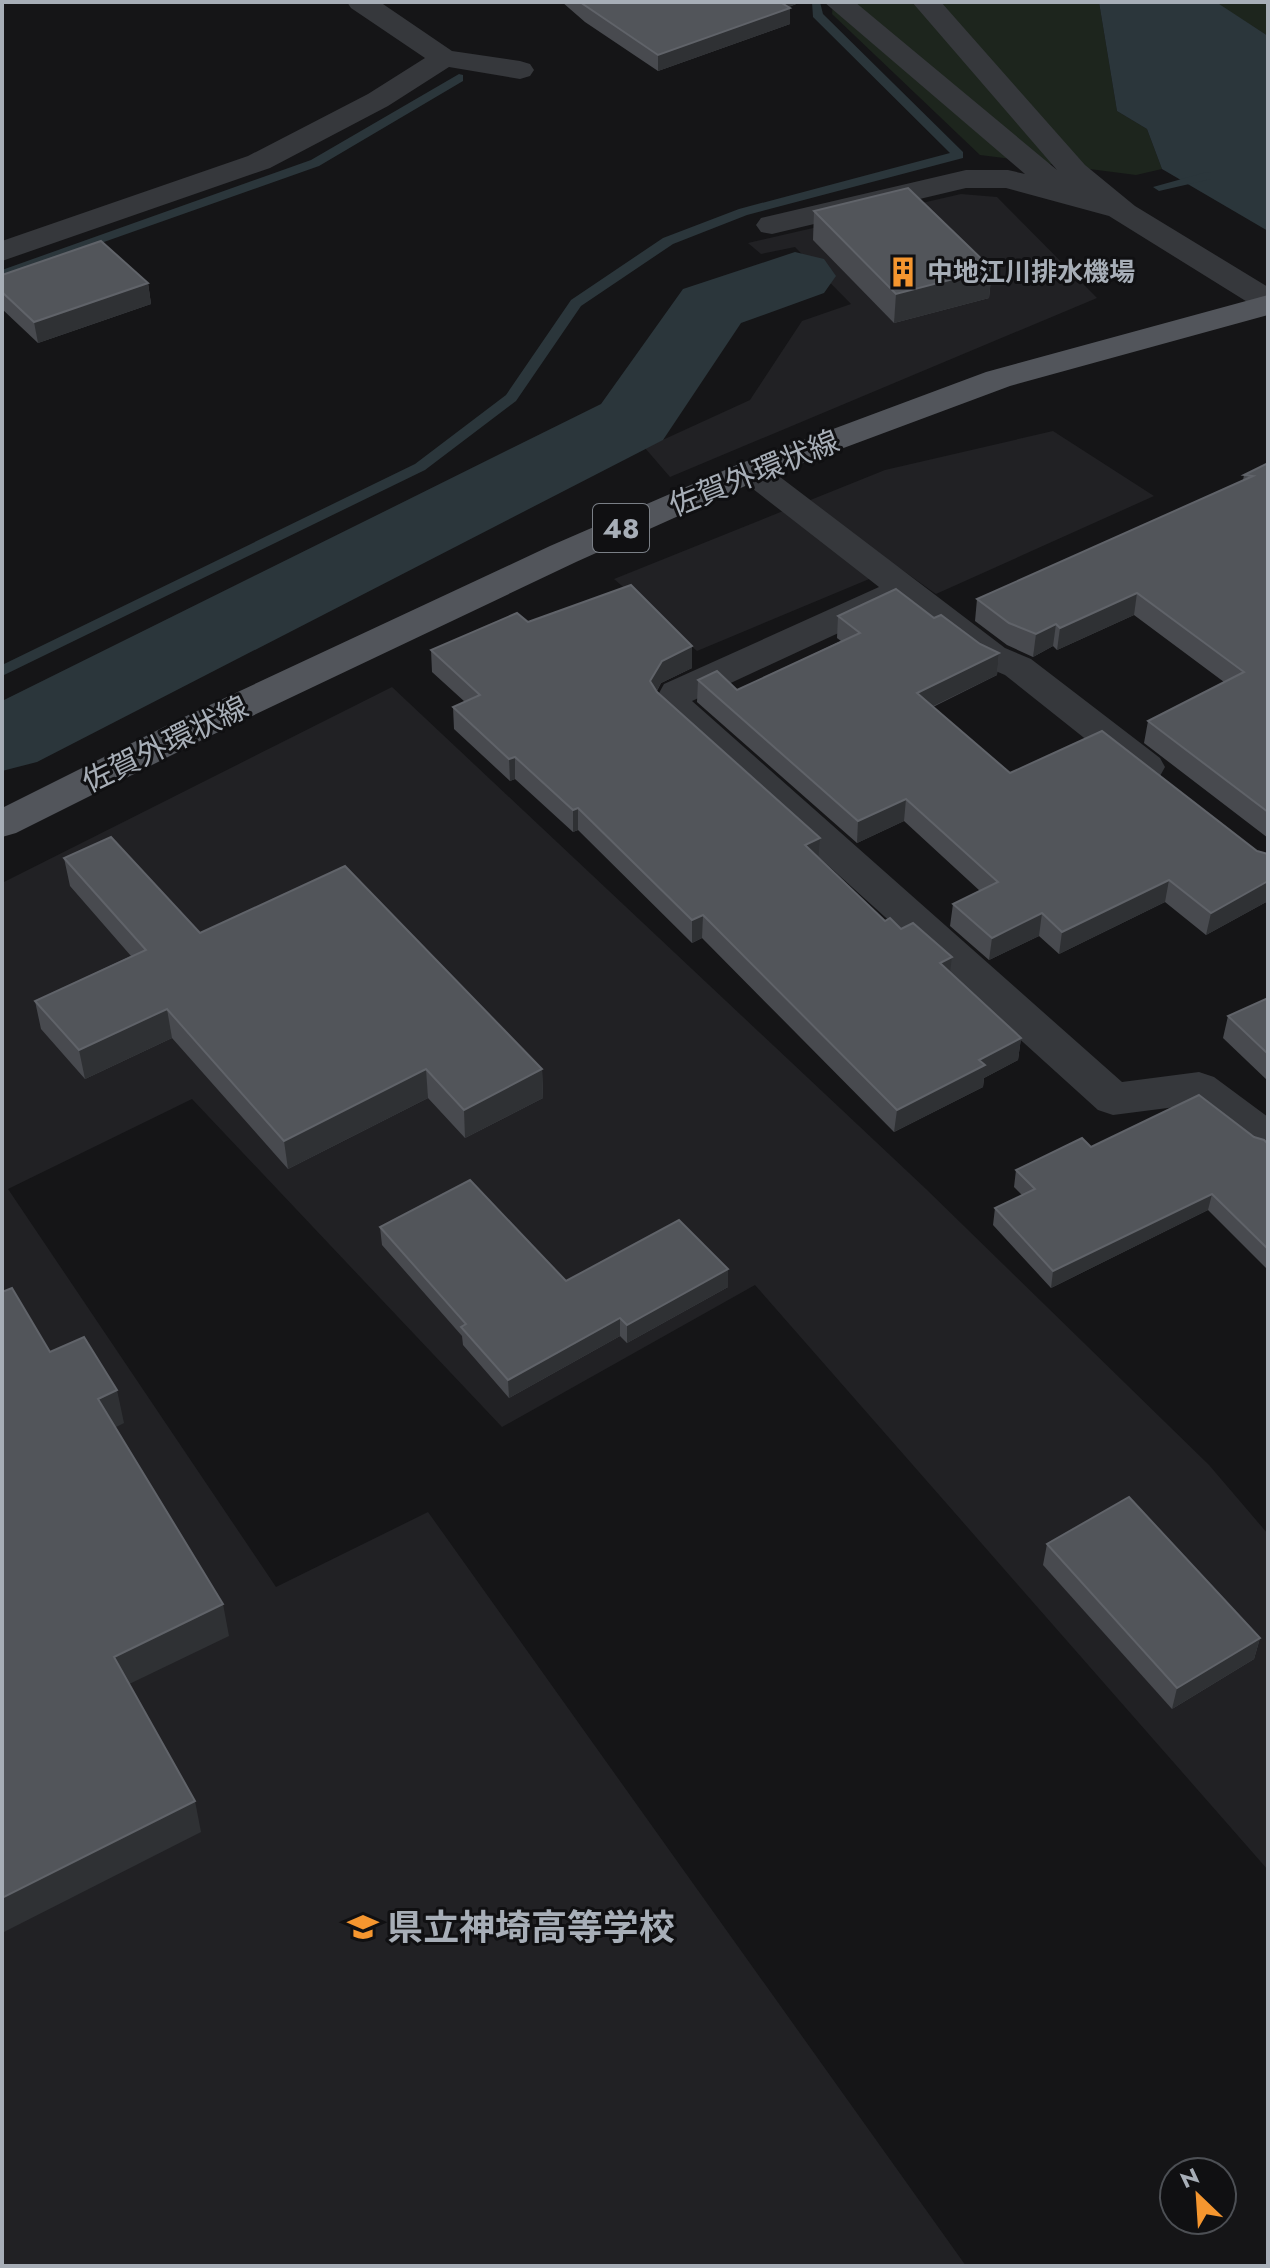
<svg xmlns="http://www.w3.org/2000/svg" width="1270" height="2268" viewBox="0 0 1270 2268" font-family="Jost,'Noto Sans JP',sans-serif">
  <style>
    .built { fill: #212124 }
    .green { fill: #1d251d }
    .water { fill: #2b363b }
    .lines { fill: none; stroke-linecap: round; stroke-linejoin: round }
    .stream { fill: #2b363b; fill-rule: evenodd }
    .river { fill: #2b363b; fill-rule: evenodd }
    .street { fill: #36383c; fill-rule: evenodd }
    .primary { fill: #52555b; fill-rule: evenodd }
    .wall { fill: #484a4f }
    .shaded-wall { fill: #2f3134 }
    .building { fill: #52555a; stroke: #606369; stroke-width: 2 }
    .labels { text-anchor: middle; dominant-baseline: central; stroke-width: 6; stroke-linejoin: round; paint-order: stroke }
    .far-poi-label { font-size: 26px; font-weight: bold; fill: #a7aeb7; stroke: #101012; text-anchor: start }
    .shield { fill: #101012; stroke: #7a7f86; stroke-width: 2 }
    .shield-label { font-size: 28px; font-weight: bold; fill: #a7aeb7 }
    .street-label { font-size: 30px; fill: #a7aeb7; stroke: #101012 }
    .near-poi-label { font-size: 36px; font-weight: bold; fill: #a7aeb7; stroke: #101012; text-anchor: start }
  </style>
  <rect width="100%" height="100%" fill="#151517"/>
  <!-- built -->
  <g class="built">
    <polygon points="961,194 997,197 1097,298 670,477 645,448 750,400 802,321 851,304 795,247 761,254 748,243"/>
    <polygon points="1053,431 1154,496 936,594 898,567 697,651 614,579 885,470"/>
    <polygon points="392,687 926,1189 1209,1465 1268,1534 1268,1870 755,1285 502,1427 192,1099 8,1189 276,1587 428,1512 966,2266 2,2266 2,883"/>
  </g>
  <!-- green -->
  <g class="green">
    <polygon points="833,2 1099,2 1117,111 1147,129 1162,169 1136,175 980,155 832,14"/>
    <polygon points="1216,2 1268,2 1268,36 1219,5"/>
  </g>
  <!-- water -->
  <polygon class="water" points="1099,2 1216,2 1268,36 1268,231 1162,169 1147,129 1117,111"/>
  <g class="lines">
    <!-- stream -->
    <g class="stream">
      <polygon points="812,2 820,2 823,14 963,152 963,158 747,215 673,244 581,306 516,401 425,470 2,676 2,665 415,464 506,395 571,300 663,238 739,209 950,153 813,17"/>
      <polygon points="459,74 463,75 463,81 319,166 2,278 2,270 311,160"/>
      <polygon points="1207,172 1211,173 1211,179 1159,191 1153,187"/>
    </g>
    <!-- river -->
    <polygon class="river" points="795,252 824,259 836,276 824,293 741,323 663,440 37,762 2,771 2,701 601,404 683,289"/>
    <!-- street -->
    <g class="street">
      <polygon points="347,2 380,2 452,51 520,61 530,64 534,70 530,76 520,79 449,67 388,106 270,168 2,261 2,241 248,156 368,94 425,58 351,8"/>
      <polygon points="824,2 855,2 1057,170 912,2 941,2 1085,165 1135,206 1268,287 1268,311 1257,308 1109,216 1006,188 966,188 772,234 761,232 756,225 761,218 966,170 1008,170 1025,174"/>
      <polygon points="751,461 763,464 1005,648 1031,659 1160,758 1165,767 1160,776 1146,780 1132,776 1005,675 979,664 901,604 692,701 1122,1082 1199,1072 1214,1077 1268,1117 1268,1156 1252,1151 1191,1105 1113,1115 1098,1110 659,712 653,704 664,684 879,587 739,478 734,471 739,464"/>
    </g>
    <!-- primary -->
    <polygon class="primary" points="1268,295 1268,315 1010,386 763,478 576,562 210,736 16,833 2,837 2,808 182,718 550,546 739,464 986,372"/>
  </g>
  <!-- wall -->
  <g class="wall">
    <polygon points="562,2 801,2 789,7 790,24 658,71 585,22"/>
    <polygon points="814,211 992,269 989,298 894,323 813,240"/>
    <polygon points="2,275 148,283 151,304 38,343 2,309"/>
    <polygon points="1268,463 1268,838 1144,743 1148,721 1224,682 1134,615 1057,650 1053,646 1033,657 1007,645 975,621 977,599 1243,480 1244,475"/>
    <polygon points="838,616 934,618 980,644 999,653 997,675 933,707 1010,773 1268,854 1268,901 1206,935 1165,902 1059,954 1039,936 989,960 950,926 953,904 980,891 904,821 857,843 697,702 698,680 737,690 841,641 837,638"/>
    <polygon points="528,622 692,668 661,683 657,691 819,859 885,921 950,972 1021,1038 1018,1060 984,1078 983,1087 894,1132 702,938 692,943 578,830 573,832 515,779 510,781 454,729 453,707 465,702 432,672 431,650"/>
    <polygon points="64,858 200,933 542,1069 543,1098 465,1138 428,1098 288,1169 172,1038 85,1079 41,1029 35,1001 131,956 70,886"/>
    <polygon points="1268,998 1268,1081 1223,1038 1228,1016"/>
    <polygon points="1254,1137 1268,1144 1268,1270 1208,1210 1051,1288 993,1225 995,1208 1022,1195 1014,1187 1016,1170 1091,1147"/>
    <polygon points="380,1227 566,1281 728,1287 627,1343 620,1336 509,1398 463,1345 462,1336 382,1245"/>
    <polygon points="1047,1544 1260,1638 1254,1659 1172,1709 1043,1565"/>
  </g>
  <!-- shaded-wall -->
  <g class="shaded-wall">
    <polygon points="771,2 801,2 771,14"/>
    <polygon points="790,8 790,24 658,71 658,55"/>
    <polygon points="992,269 989,298 894,323 896,294"/>
    <polygon points="148,283 151,304 38,343 34,322"/>
    <polygon points="1137,593 1134,615 1057,650 1060,628"/>
    <polygon points="1056,624 1053,646 1033,657 1036,634"/>
    <polygon points="692,646 692,668 661,683 650,703 650,681 662,661"/>
    <polygon points="999,653 997,675 915,715 917,693"/>
    <polygon points="515,757 515,779 510,781 509,759"/>
    <polygon points="906,799 904,821 857,843 858,821"/>
    <polygon points="578,808 578,830 573,832 573,810"/>
    <polygon points="820,838 818,861 805,845"/>
    <polygon points="1169,880 1165,902 1059,954 1062,932"/>
    <polygon points="1268,881 1268,901 1206,935 1211,913"/>
    <polygon points="1042,913 1039,936 989,960 992,938"/>
    <polygon points="703,915 702,938 692,943 692,920"/>
    <polygon points="952,957 949,979 940,963"/>
    <polygon points="167,1009 172,1038 85,1079 79,1050"/>
    <polygon points="1021,1038 1018,1060 984,1078 983,1087 894,1132 897,1110 979,1060"/>
    <polygon points="426,1069 428,1098 288,1169 284,1141"/>
    <polygon points="542,1069 543,1098 465,1138 464,1110"/>
    <polygon points="1212,1194 1208,1210 1051,1288 1053,1271"/>
    <polygon points="728,1269 728,1287 627,1343 627,1325"/>
    <polygon points="620,1318 620,1336 509,1398 508,1380"/>
    <polygon points="117,1390 124,1423 106,1432 98,1399"/>
    <polygon points="223,1604 229,1636 121,1688 114,1657"/>
    <polygon points="1260,1638 1254,1659 1172,1709 1177,1688"/>
    <polygon points="195,1801 201,1832 2,1933 2,1898"/>
  </g>
  <!-- building -->
  <g class="building">
    <polygon points="580,2 780,2 790,8 658,55"/>
    <polygon points="908,188 992,269 896,294 814,211"/>
    <polygon points="101,241 148,283 34,322 2,292 2,275"/>
    <polygon points="1268,463 1268,812 1148,721 1244,672 1137,593 1060,628 1056,624 1036,634 1009,623 977,599 1253,476 1244,475"/>
    <polygon points="631,585 692,646 662,661 650,681 657,692 820,838 805,845 885,921 890,918 901,929 913,923 952,957 940,963 1021,1038 979,1060 985,1065 897,1110 703,915 692,920 578,808 573,810 515,757 509,759 453,707 480,695 431,650 517,613 528,622"/>
    <polygon points="896,589 934,618 941,615 980,644 999,653 917,693 1010,773 1102,731 1257,851 1268,854 1268,881 1211,913 1169,880 1062,932 1042,913 992,938 953,904 998,882 906,799 858,821 698,680 717,671 737,690 860,633 838,616"/>
    <polygon points="111,837 200,933 345,866 542,1069 464,1110 426,1069 284,1141 167,1009 79,1050 35,1001 146,950 64,858"/>
    <polygon points="1268,998 1268,1054 1228,1016"/>
    <polygon points="1199,1095 1254,1137 1264,1140 1268,1144 1268,1249 1212,1194 1053,1271 995,1208 1035,1189 1016,1170 1082,1138 1091,1147"/>
    <polygon points="470,1180 566,1281 679,1220 728,1269 627,1325 620,1318 508,1380 461,1327 466,1324 380,1227"/>
    <polygon points="12,1288 50,1352 84,1337 117,1390 98,1399 223,1604 114,1657 195,1801 2,1898 2,1292"/>
    <polygon points="1129,1497 1260,1638 1177,1688 1047,1544"/>
  </g>
  <!-- icons -->
  <defs>
    <g id="building-bare" transform="scale(2.4)"><path d="M-4-6H4V6H1V3H-1V6H-4ZM-2.5-4.3h1.7v1.8h-1.7ZM.8-4.3h1.7v1.8H.8ZM-2.5-1h1.7V.8h-1.7ZM.8-1h1.7V.8H.8Z" fill="#f5962f" stroke="#101012" stroke-width="2.5" paint-order="stroke"/></g>
    <g id="school-bare" transform="scale(2.4)"><path d="M0-5L7-2L0 1L-7-2ZM-4 1L0 2.5L4 1V4Q0 6-4 4Z" fill="#f5962f" stroke="#101012" stroke-width="2.5" paint-order="stroke"/></g>
  </defs>
  <g fill-rule="evenodd">
    <use href="#building-bare" x="903" y="272"/>
    <use href="#school-bare" x="363" y="1927"/>
  </g>
  <g class="labels">
    <!-- far-poi labels -->
    <g class="far-poi-label">
      <text x="927" y="272">中地江川排水機場</text>
    </g>
    <!-- shield labels -->
    <rect class="shield" x="593" y="504" width="56" height="48" rx="6"/>
    <g class="shield-label">
      <text x="621" y="528">48</text>
    </g>
    <!-- street labels -->
    <g class="street-label">
      <text transform="translate(754 473) rotate(-22)">佐賀外環状線</text>
      <text transform="translate(165 744) rotate(-26)">佐賀外環状線</text>
    </g>
    <!-- near-poi labels -->
    <g class="near-poi-label">
      <text x="387" y="1927">県立神埼高等学校</text>
    </g>
  </g>
  <!-- border -->
  <rect width="1270" height="2268" fill="none" stroke="#a7aeb7" stroke-width="8"/>
  <!-- north arrow -->
  <g transform="translate(1198 2196) rotate(335)"><circle r="38" fill="#101012" stroke="#4c4f54" stroke-width="2"/>
  <path d="M0-6L14 30L0 20L-14 30Z" fill="#f5962f"/>
  <text y="-12" font-size="22" font-weight="bold" text-anchor="middle" fill="#a7aeb7">N</text>
  </g>
</svg>
